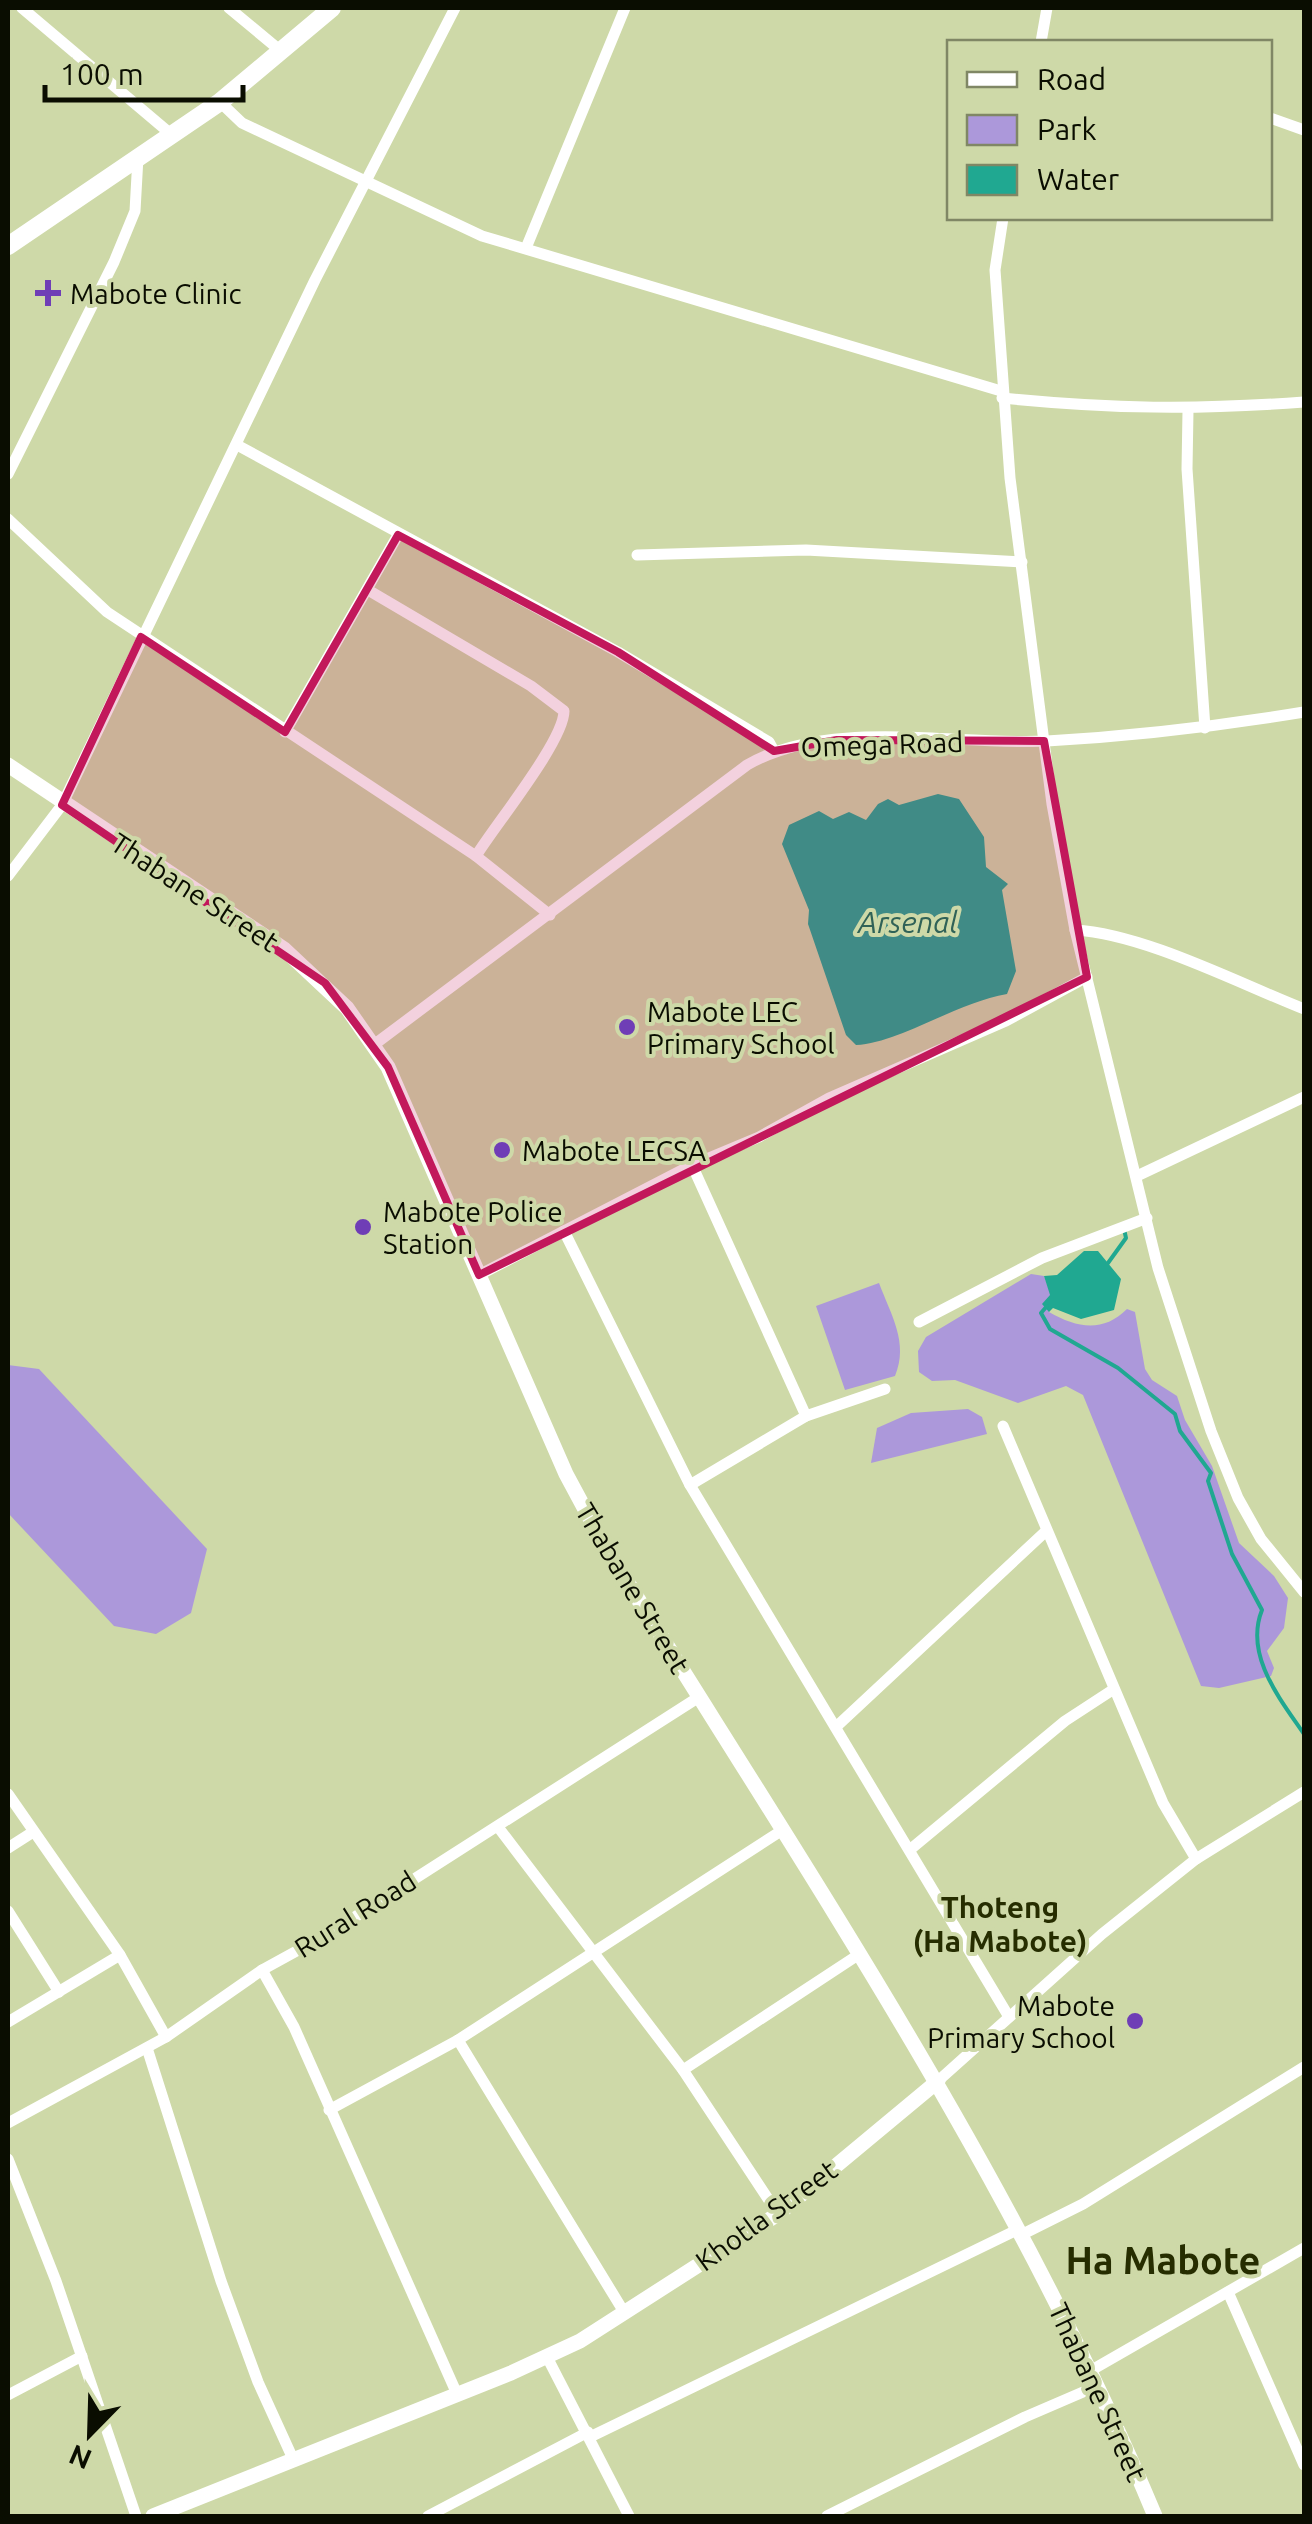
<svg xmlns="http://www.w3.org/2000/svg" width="1312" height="2524" viewBox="0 0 1312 2524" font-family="Ubuntu,sans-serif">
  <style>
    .green { fill: #ac98da }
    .water { fill: #20a891 }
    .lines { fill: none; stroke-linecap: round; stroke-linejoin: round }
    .stream { stroke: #20a891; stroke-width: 4 }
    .minor { stroke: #fff; stroke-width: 11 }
    .tertiary { stroke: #fff; stroke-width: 15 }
    .secondary { stroke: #fff; stroke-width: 18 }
    .marked { fill: #c2185b; fill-opacity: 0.2; stroke: #c2185b; stroke-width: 8; stroke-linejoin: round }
    .poi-dot { fill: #6f3eb6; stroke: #ced9a8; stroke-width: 4 }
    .labels { text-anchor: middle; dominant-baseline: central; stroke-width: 8; stroke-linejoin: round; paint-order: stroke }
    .poi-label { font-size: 28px; fill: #0a0d01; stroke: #ced9a8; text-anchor: start }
    .street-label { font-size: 28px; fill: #0a0d01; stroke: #ced9a8 }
    .water-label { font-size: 30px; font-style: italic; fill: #306257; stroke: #ced9a8 }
    .neighbourhood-label { font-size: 30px; font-weight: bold; fill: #262d00; stroke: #ced9a8 }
    .district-label { font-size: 38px; font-weight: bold; fill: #262d00; stroke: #ced9a8 }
  </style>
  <rect width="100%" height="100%" fill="#ced9a8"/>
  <!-- green -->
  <g class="green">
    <path d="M1031 1274 1044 1276 1051 1295 1049 1312C1077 1328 1103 1333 1127 1309L1135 1312 1145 1369 1152 1380 1177 1396 1185 1420 1212 1466 1239 1543 1274 1576 1288 1598 1284 1628 1267 1651 1274 1668 1271 1676 1219 1688 1201 1686 1083 1395 1066 1386 1018 1403 955 1380 932 1381 919 1372 918 1351 926 1337Z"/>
    <path d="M879 1283C891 1315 909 1343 895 1376L845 1390 816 1306Z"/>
    <polygon points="8,1365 39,1369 207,1549 191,1613 156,1634 114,1626 8,1513"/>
    <polygon points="968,1409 982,1417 987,1434 871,1463 877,1428 911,1413"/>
  </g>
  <!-- water -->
  <g class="water">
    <path d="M938 794 959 799 984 837 986 867 1008 884 1002 890 1016 971 1007 994C955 1003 900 1043 856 1045L846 1035 808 924 809 910 782 844 789 825 819 811 833 819 849 812 866 820 878 804 888 799 899 805Z"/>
    <polygon points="1084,1251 1098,1251 1121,1279 1114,1310 1081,1319 1053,1308 1049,1312 1042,1304 1050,1295 1044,1276 1057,1275"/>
  </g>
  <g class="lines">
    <!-- stream -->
    <g class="stream">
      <polyline points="1108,1263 1126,1238 1124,1229"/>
      <path d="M1047 1306 1041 1313 1050 1329 1118 1368 1175 1414 1180 1431 1211 1473 1208 1481 1232 1554 1262 1610C1244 1655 1280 1699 1304 1734"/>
    </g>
    <!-- minor -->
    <g class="minor">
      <polyline points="22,8 172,135"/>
      <polyline points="229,8 282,52"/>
      <polyline points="1041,42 1047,8"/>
      <polyline points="220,102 242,123 482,236 1001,391"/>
      <polyline points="1270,118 1304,130"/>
      <polyline points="1003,218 995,270 1010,478 1052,804 1075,930 1158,1268 1211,1431 1238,1498 1261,1539 1304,1592"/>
      <polyline points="526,248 625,8"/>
      <path d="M1002 398C1111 409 1196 410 1304 402"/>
      <polyline points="1188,411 1187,469 1205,728"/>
      <polyline points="237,445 618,652 769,742 774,751"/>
      <polyline points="8,474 114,262 135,211 138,157"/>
      <polyline points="8,519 107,612 476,856 550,915"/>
      <polyline points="637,555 806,550 1022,562"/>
      <path d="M368 590 531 686 564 711C564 741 495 825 476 856"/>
      <polyline points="285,732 398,535"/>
      <polyline points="8,876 62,805 315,280 455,8"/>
      <path d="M1075 930C1144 934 1238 983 1304 1009"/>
      <path d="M375 1044 747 765C830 717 955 746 1047 741 1134 736 1219 726 1304 712"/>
      <polyline points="692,1165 806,1416"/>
      <polyline points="1137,1176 1304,1097"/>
      <polyline points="564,1231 690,1485 1009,2017"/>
      <polyline points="479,1275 692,1165 759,1137 829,1098 1006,1021 1087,977"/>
      <polyline points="919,1322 1042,1258 1147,1218"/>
      <polyline points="1003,1426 1163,1803 1196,1859"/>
      <polyline points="690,1485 806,1416 885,1389"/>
      <polyline points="837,1726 1045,1532"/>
      <polyline points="8,1794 120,1955 166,2037"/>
      <polyline points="498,1827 683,2070 778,2214"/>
      <polyline points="8,1848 33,1832"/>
      <polyline points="912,1848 1065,1721 1114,1689"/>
      <polyline points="8,1911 59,1992"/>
      <polyline points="262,1970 294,2027 457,2394"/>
      <polyline points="8,2022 120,1955"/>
      <polyline points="458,2040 624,2312"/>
      <polyline points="147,2048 221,2281 258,2382 294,2461"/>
      <polyline points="683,2070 858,1955"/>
      <polyline points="938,2081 1102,1934 1196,1859 1304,1792"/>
      <polyline points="329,2110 458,2040 781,1831"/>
      <polyline points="8,2123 166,2037 262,1970 333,1931 699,1697"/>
      <polyline points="8,2159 56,2281 136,2516"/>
      <polyline points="1023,2234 1083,2204 1304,2067"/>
      <polyline points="1228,2292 1304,2465"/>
      <polyline points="547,2357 629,2516"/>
      <polyline points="1090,2371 1304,2248"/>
      <polyline points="8,2395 82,2356"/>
      <polyline points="590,2437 1019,2229"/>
      <polyline points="428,2516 588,2432"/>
      <polyline points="827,2516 1025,2417 1097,2386"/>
    </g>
    <!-- tertiary -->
    <g class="tertiary">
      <path d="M8 765 284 949 347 1008 388 1067 566 1474 602 1541C798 1859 1011 2170 1155 2516"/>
      <polyline points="153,2516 511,2373 580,2341 778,2214 938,2081"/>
    </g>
    <!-- secondary -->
    <polyline class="secondary" points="8,246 220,102 332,8"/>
  </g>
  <!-- marked area -->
  <path class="marked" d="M398 535 618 652 774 751 837 740 1044 741 1087 977 479 1275 388 1067 325 983 62 805 141 637 285 732Z"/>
  <!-- markers -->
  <g class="poi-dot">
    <path d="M43 278h10v10h10v10h-10v10h-10v-10h-10v-10h10z"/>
    <circle cx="627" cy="1027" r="10"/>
    <circle cx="502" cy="1150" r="10"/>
    <circle cx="363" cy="1227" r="10"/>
    <circle cx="1135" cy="2021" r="10"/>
  </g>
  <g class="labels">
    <!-- poi labels -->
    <g class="poi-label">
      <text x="70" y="293">Mabote Clinic</text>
      <text x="647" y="1011">Mabote LEC<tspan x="647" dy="32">Primary School</tspan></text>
      <text x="522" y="1150">Mabote LECSA</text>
      <text x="383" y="1211">Mabote Police<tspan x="383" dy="32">Station</tspan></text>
      <text x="1115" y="2005" text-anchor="end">Mabote<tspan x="1115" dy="32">Primary School</tspan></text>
    </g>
    <!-- street labels -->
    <g class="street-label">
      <text transform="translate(882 744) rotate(-2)">Omega Road</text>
      <text transform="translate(195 892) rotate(33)">Thabane Street</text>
      <text transform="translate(633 1588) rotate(59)">Thabane Street</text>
      <text transform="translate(355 1914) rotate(-32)">Rural Road</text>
      <text transform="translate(766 2215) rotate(-36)">Khotla Street</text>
      <text transform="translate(1098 2392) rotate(65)">Thabane Street</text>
    </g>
    <!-- water labels -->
    <g class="water-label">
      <text x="908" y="922">Arsenal</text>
    </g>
    <!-- neighbourhood labels -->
    <g class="neighbourhood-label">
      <text x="1000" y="1907">Thoteng<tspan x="1000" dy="34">(Ha Mabote)</tspan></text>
    </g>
    <!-- district labels -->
    <g class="district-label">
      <text x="1163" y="2260">Ha Mabote</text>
    </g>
  </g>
  <!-- border -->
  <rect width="1312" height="2524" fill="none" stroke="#0a0d01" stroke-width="20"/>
  <!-- legend -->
  <rect x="947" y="40" width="325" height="180" fill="#ced9a8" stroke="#808765" stroke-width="2.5"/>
  <rect x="967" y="72" width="50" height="15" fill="#ffffff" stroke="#808765" stroke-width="2.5"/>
  <text x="1037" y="90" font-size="30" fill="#0a0d01">Road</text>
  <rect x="967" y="115" width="50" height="30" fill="#ac98da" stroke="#808765" stroke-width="2.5"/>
  <text x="1037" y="140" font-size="30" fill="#0a0d01">Park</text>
  <rect x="967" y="165" width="50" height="30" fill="#20a891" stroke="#808765" stroke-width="2.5"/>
  <text x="1037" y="190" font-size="30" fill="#0a0d01">Water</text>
  <!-- north arrow -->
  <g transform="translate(90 2434) rotate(203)" stroke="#ced9a8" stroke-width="8" paint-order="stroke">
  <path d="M0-8L18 38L0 25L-18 38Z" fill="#0a0d01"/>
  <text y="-15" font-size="28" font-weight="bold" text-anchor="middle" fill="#0a0d01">N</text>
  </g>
  <!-- scale -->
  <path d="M45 85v15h198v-15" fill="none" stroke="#0a0d01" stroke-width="5"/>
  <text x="60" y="85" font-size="30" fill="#0a0d01" stroke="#ced9a8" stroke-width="8" paint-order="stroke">100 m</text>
</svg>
